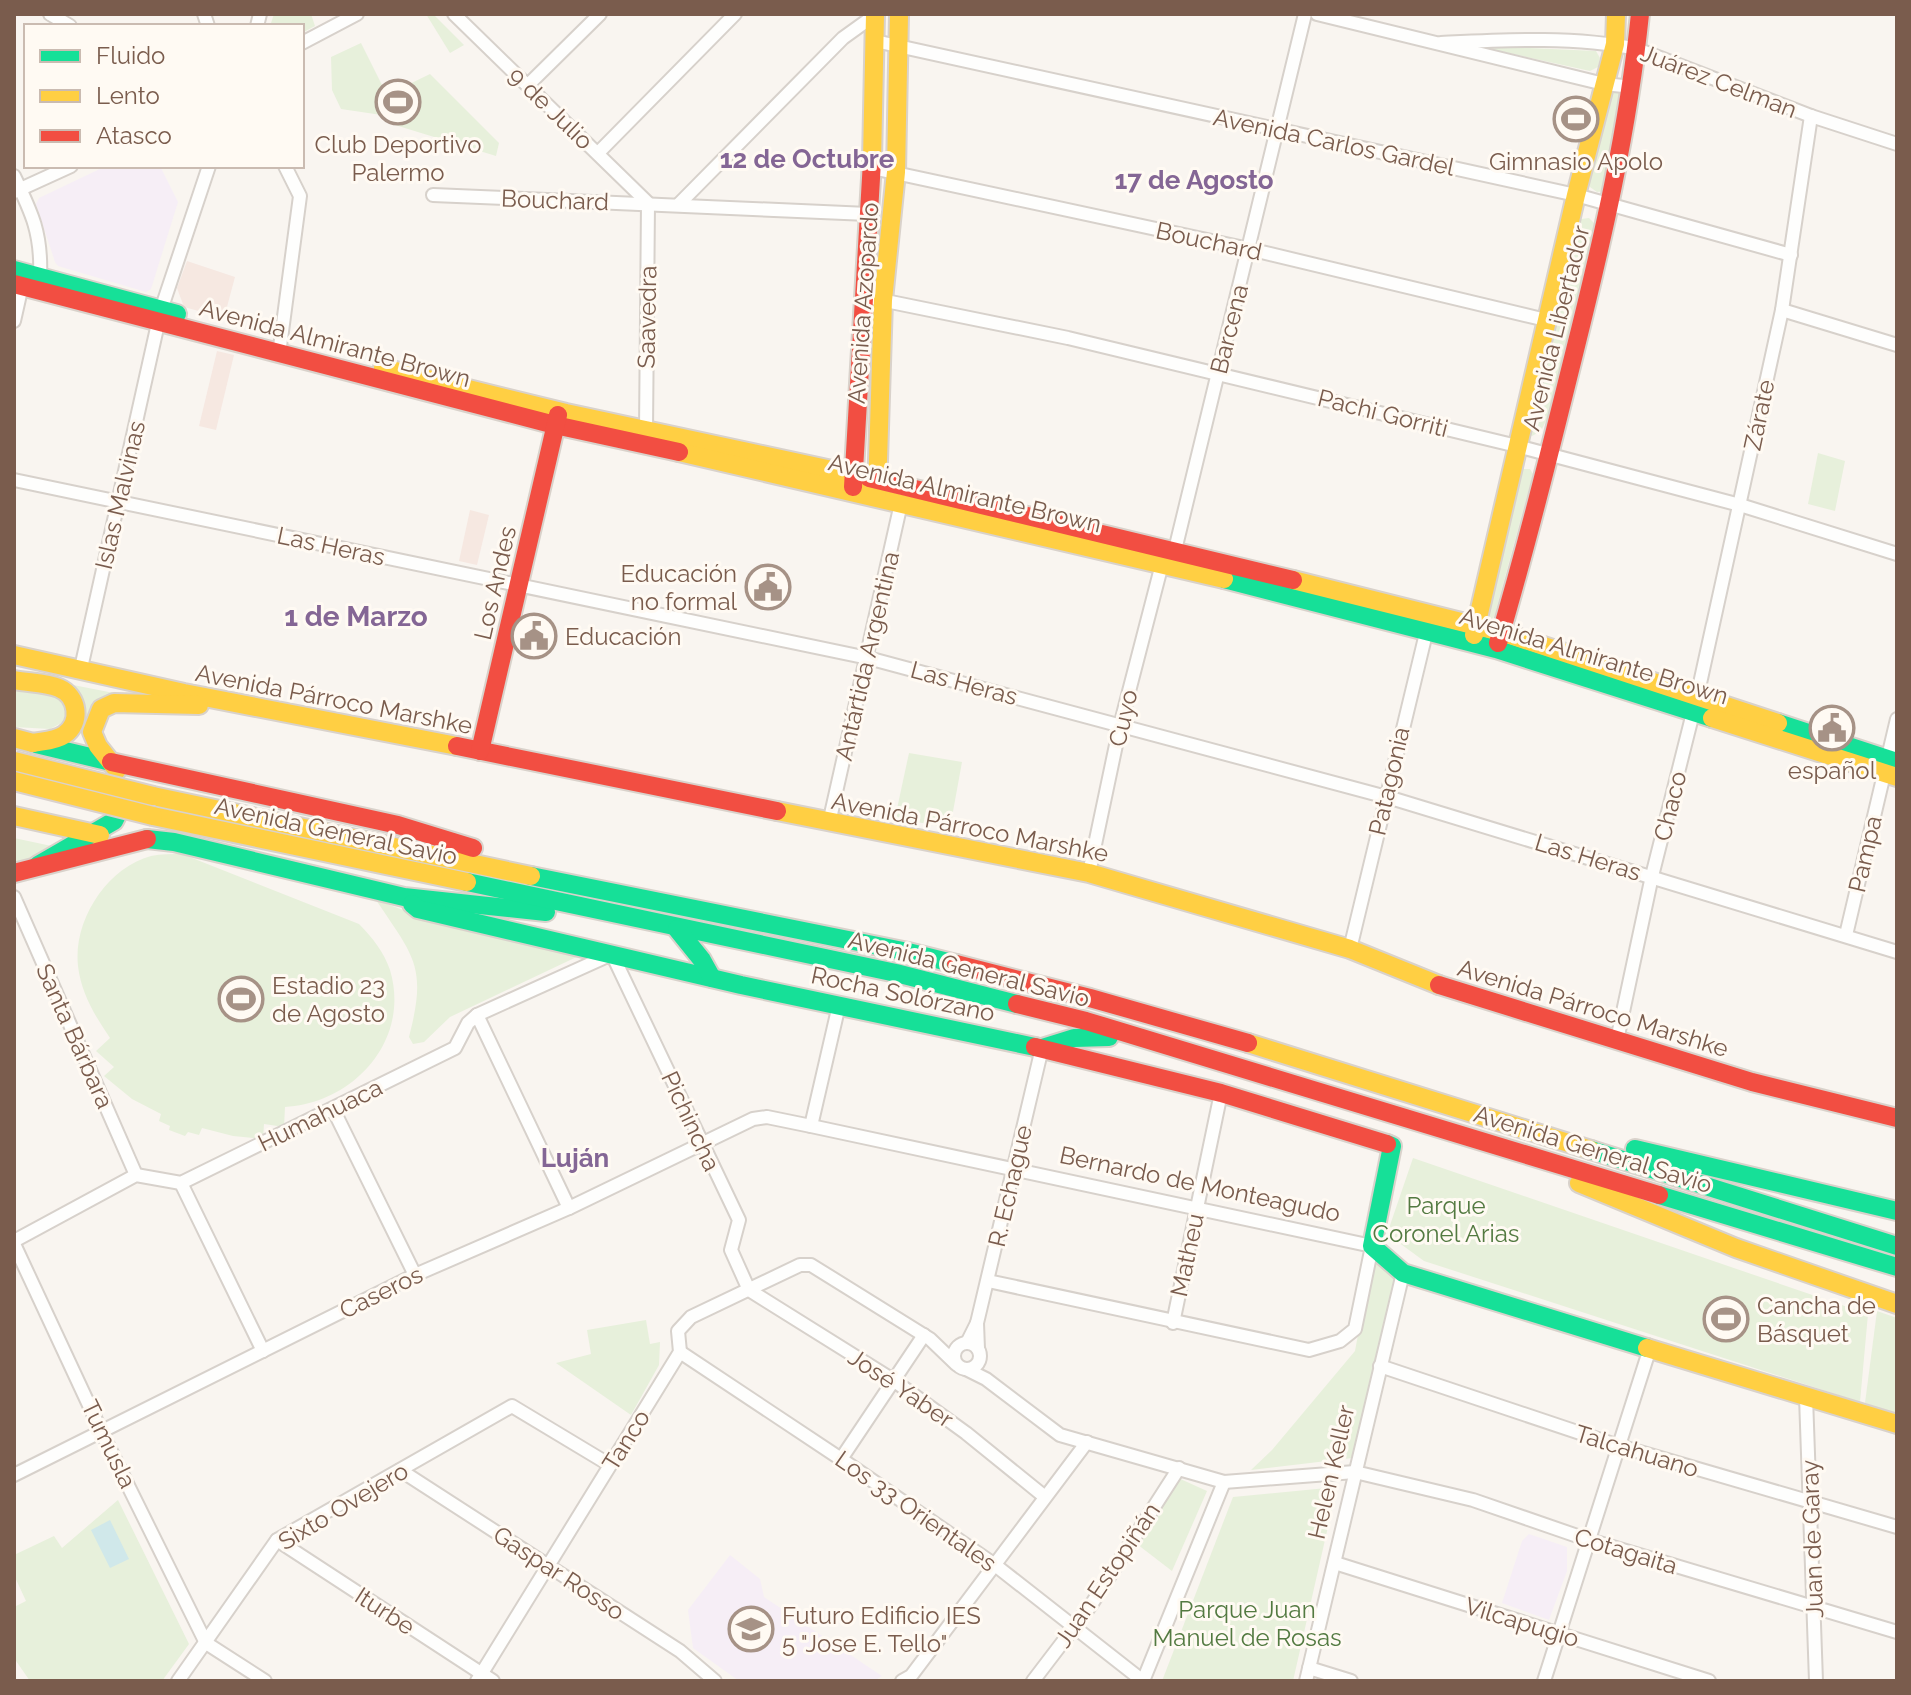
<svg xmlns="http://www.w3.org/2000/svg" width="1911" height="1695" viewBox="0 0 1911 1695" font-family="Raleway,sans-serif">
  <style>
    .commercial { fill: #f6e8e1 }
    .education { fill: #f6eef6 }
    .green { fill: #e7f0db }
    .water { fill: #d0e8ea }
    .lines { fill: none; stroke-linecap: round; stroke-linejoin: round }
    .street-casing { stroke: #d7d1cb; stroke-width: 16 }
    .fast-casing { stroke: #d9d2cb; stroke-width: 22 }
    .slow-casing { stroke: #d9d2cb; stroke-width: 22 }
    .jam-casing { stroke: #d9d2cb; stroke-width: 22 }
    .street { stroke: #fefefd; stroke-width: 12 }
    .fast { stroke: #16e098; stroke-width: 18 }
    .slow { stroke: #ffcf43; stroke-width: 18 }
    .jam { stroke: #f24e42; stroke-width: 18 }
    .slow-bridge-casing { stroke: #dad1cc; stroke-width: 22; stroke-linecap: butt }
    .slow-bridge { stroke: #ffcf43; stroke-width: 18 }
    .labels { text-anchor: middle; dominant-baseline: central; stroke-width: 6; stroke-linejoin: round; paint-order: stroke }
    .street-label { font-size: 24px; fill: #7a5c4d; stroke: #fffaf3 }
    .poi-label { font-size: 24px; fill: #7a5c4d; stroke: #fffaf3; text-anchor: start }
    .park-label { font-size: 24px; fill: #537a41; stroke: #fffaf3 }
    .neighbourhood-label { font-size: 26px; font-weight: bold; fill: #846695; stroke: #fffaf3 }
    .quarter-label { font-size: 28px; font-weight: bold; fill: #846695; stroke: #fffaf3 }
  </style>
  <rect width="100%" height="100%" fill="#f9f5f0"/>
  <!-- commercial -->
  <g class="commercial">
    <polygon points="187,261 235,277 224,318 184,307 177,288"/>
    <polygon points="217,351 234,355 216,430 199,426"/>
    <polygon points="470,510 489,515 477,565 459,561"/>
  </g>
  <!-- education -->
  <g class="education">
    <polygon points="106,166 160,166 178,202 151,289 146,292 58,266 55,262 36,204 39,198"/>
    <polygon points="1529,1534 1567,1547 1567,1571 1549,1620 1502,1603 1522,1541"/>
    <polygon points="730,1555 760,1579 764,1597 882,1676 874,1681 739,1681 693,1648 688,1610"/>
  </g>
  <!-- green -->
  <g class="green">
    <polygon points="274,14 311,14 315,26 302,33 302,26 270,26"/>
    <polygon points="426,14 433,14 464,45 450,53"/>
    <polygon points="361,43 387,95 430,74 499,143 496,156 395,125 395,117 341,109 332,90 331,57"/>
    <polygon points="1486,46 1596,51 1600,58 1598,67 1590,71 1486,48"/>
    <polygon points="1617,92 1622,95 1606,191 1597,192 1590,187 1588,179 1611,94"/>
    <polygon points="1589,218 1597,226 1548,417 1541,431 1532,436 1528,433 1577,222 1581,219"/>
    <polygon points="1818,453 1845,461 1835,511 1808,504"/>
    <polygon points="1521,469 1530,469 1533,474 1495,614 1492,621 1487,621"/>
    <polygon points="14,684 59,695 67,704 65,721 50,729 14,727"/>
    <polygon points="68,684 119,694 86,725 82,724"/>
    <polygon points="909,753 962,762 950,828 895,818"/>
    <polygon points="14,838 61,848 20,866 14,861"/>
    <path d="M182 854 359 924C372 937 384 952 390 970 411 1040 354 1103 285 1107L284 1127 264 1124 263 1139 233 1136 202 1128 199 1135 188 1132 185 1136 169 1130 170 1126 159 1121 161 1114 132 1099 104 1076 114 1067 96 1051 110 1038C95 1016 81 993 78 966 73 920 107 868 151 856 161 854 172 854 182 854Z"/>
    <path d="M376 900 425 918 585 953 450 1017 424 1042 413 1044 409 1037C427 967 415 958 376 900Z"/>
    <polygon points="1413,1158 1868,1314 1860,1402 1424,1261 1387,1234"/>
    <polygon points="1372,1259 1402,1278 1352,1458 1251,1470 1272,1450 1355,1351"/>
    <polygon points="1877,1311 1897,1318 1897,1414 1865,1403"/>
    <polygon points="646,1320 650,1344 660,1342 659,1365 631,1415 556,1363 591,1354 587,1330"/>
    <polygon points="1176,1477 1207,1491 1172,1571 1133,1541"/>
    <polygon points="1337,1487 1293,1681 1162,1681 1233,1497"/>
    <polygon points="118,1500 189,1644 162,1681 30,1681 14,1658 14,1607 26,1601 14,1575 14,1555 54,1536 62,1548"/>
  </g>
  <!-- water -->
  <polygon class="water" points="110,1520 129,1559 110,1568 91,1530"/>
  <g class="lines">
    <!-- street casing -->
    <g class="street-casing">
      <g id="street">
        <polyline points="50,14 70,26"/>
        <polyline points="204,14 208,26"/>
        <polyline points="454,14 648,203 646,431"/>
        <polyline points="1317,14 1604,84 1633,87"/>
        <polyline points="257,26 260,14"/>
        <polyline points="875,41 1576,195 1791,255"/>
        <polyline points="302,43 357,14"/>
        <path d="M1441 43C1505 40 1574 36 1637 49L1811 116 1897 144"/>
        <polyline points="528,85 600,14"/>
        <polyline points="598,153 735,14"/>
        <polyline points="872,168 1249,249 1546,320"/>
        <path d="M14 176C32 213 42 234 40 277"/>
        <polyline points="14,192 71,166"/>
        <polyline points="433,195 868,214"/>
        <polyline points="679,204 843,38 875,15"/>
        <polyline points="876,299 1068,338 1517,446 1740,505 1897,554"/>
        <polyline points="1782,310 1897,345"/>
        <polyline points="14,321 23,281"/>
        <polyline points="279,354 300,196 285,166"/>
        <polyline points="14,480 868,658 1394,799 1897,952"/>
        <polyline points="81,668 161,310 209,166"/>
        <polyline points="829,823 902,499"/>
        <polyline points="1089,873 1120,726 1162,564 1175,550 1305,14"/>
        <polyline points="14,897 136,1175"/>
        <polyline points="1846,935 1897,719"/>
        <polyline points="1350,949 1428,625"/>
        <polyline points="477,1015 569,1208"/>
        <polyline points="1617,1040 1652,876 1697,697 1782,310 1811,116"/>
        <polyline points="333,1109 415,1275"/>
        <polyline points="811,1126 839,1005"/>
        <polyline points="181,1183 263,1351"/>
        <polyline points="14,1241 136,1175 181,1183 455,1048 468,1023 477,1015 612,954 739,1220 731,1250 749,1290 893,1380 966,1433 1045,1497"/>
        <polyline points="14,1244 102,1433 206,1643"/>
        <polyline points="977,1323 1042,1048"/>
        <polyline points="1173,1323 1221,1093"/>
        <polyline points="967,1343 977,1323 978,1349"/>
        <circle cx="967" cy="1356" r="13"/>
        <polyline points="680,1352 841,1459 995,1565 1143,1681"/>
        <polyline points="1380,1366 1619,1446 1897,1527"/>
        <polyline points="966,1369 986,1379 1060,1435 1224,1482 1355,1472 1473,1500 1589,1540 1897,1632"/>
        <polyline points="1806,1397 1816,1681"/>
        <polyline points="841,1459 924,1335"/>
        <polyline points="400,1470 680,1651 715,1681"/>
        <polyline points="14,1475 415,1275 569,1208 753,1119 767,1117 811,1126 1372,1246 1355,1329 1340,1341 1309,1350 988,1281"/>
        <polyline points="277,1540 493,1681"/>
        <polyline points="1335,1563 1709,1681"/>
        <polyline points="206,1643 265,1681"/>
        <polyline points="1309,1668 1351,1681"/>
        <polyline points="178,1681 277,1540 512,1406 610,1465"/>
        <polyline points="477,1681 680,1352 678,1331 691,1317 800,1265 811,1265 930,1339 956,1364"/>
        <polyline points="902,1681 911,1676 1087,1442"/>
        <polyline points="1033,1681 1091,1605 1179,1468"/>
        <polyline points="1143,1681 1224,1482"/>
        <polyline points="1306,1681 1403,1273"/>
        <polyline points="1544,1681 1650,1348"/>
      </g>
    </g>
    <!-- fast casing -->
    <g class="fast-casing">
      <g id="fast">
        <polyline points="14,270 177,314"/>
        <polyline points="1224,579 1496,649 1712,718"/>
        <polyline points="1778,723 1897,762"/>
        <polyline points="36,744 111,762"/>
        <polyline points="147,839 174,842 404,897 546,912"/>
        <polyline points="38,865 114,821 126,797"/>
        <polyline points="531,876 908,952 956,964"/>
        <polyline points="467,882 896,973 1017,1004"/>
        <polyline points="412,904 418,909 741,985 1035,1047"/>
        <polyline points="677,929 702,960 712,978"/>
        <polyline points="1042,1048 1074,1038 1109,1037"/>
        <polyline points="1387,1144 1392,1146 1372,1246 1403,1273 1647,1348"/>
        <polyline points="1635,1149 1897,1211"/>
        <polyline points="1591,1150 1897,1246"/>
        <polyline points="1659,1195 1897,1267"/>
      </g>
    </g>
    <!-- slow casing -->
    <g class="slow-casing">
      <g id="slow">
        <polyline points="872,161 875,14"/>
        <polyline points="383,368 566,413 869,478"/>
        <polyline points="679,452 1224,579"/>
        <polyline points="877,492 883,300 896,172 899,14"/>
        <polyline points="1293,580 1501,632 1778,723"/>
        <polyline points="1474,635 1576,195 1615,44 1616,14"/>
        <polyline points="14,655 184,693 457,746"/>
        <path d="M14 680C28 683 45 682 59 688 78 696 82 723 64 735 55 741 43 741 33 743"/>
        <polyline points="1712,718 1897,777"/>
        <polyline points="14,738 33,743"/>
        <polyline points="117,770 98,746 92,732 101,709 114,703 199,705"/>
        <polyline points="153,796 531,876"/>
        <polyline points="777,811 1089,873 1350,949 1439,985"/>
        <polyline points="14,816 100,835"/>
        <polyline points="153,816 467,882"/>
        <polyline points="1248,1043 1591,1150"/>
        <polyline points="1579,1183 1736,1248 1897,1304"/>
        <polyline points="1647,1348 1897,1424"/>
      </g>
    </g>
    <!-- jam casing -->
    <g class="jam-casing">
      <g id="jam">
        <polyline points="14,284 555,425 679,452"/>
        <polyline points="869,478 1293,580"/>
        <polyline points="853,487 872,161"/>
        <path d="M1498 643C1526 548 1550 451 1574 354 1602 242 1628 130 1640 14"/>
        <polyline points="457,746 777,811"/>
        <polyline points="480,751 558,415"/>
        <polyline points="111,762 398,825 473,848"/>
        <polyline points="14,873 147,839"/>
        <polyline points="956,964 1090,998 1248,1043"/>
        <polyline points="1439,985 1752,1082 1897,1118"/>
        <polyline points="1017,1004 1086,1021 1659,1195"/>
        <polyline points="1035,1047 1221,1093 1387,1144"/>
      </g>
    </g>
    <!-- street -->
    <use href="#street" class="street"/>
    <!-- fast -->
    <use href="#fast" class="fast"/>
    <!-- slow -->
    <use href="#slow" class="slow"/>
    <!-- jam -->
    <use href="#jam" class="jam"/>
    <!-- slow-bridge casing -->
    <g class="slow-bridge-casing">
      <g id="slow-bridge">
        <polyline points="14,761 153,796"/>
        <polyline points="14,781 153,816"/>
      </g>
    </g>
    <!-- slow-bridge -->
    <use href="#slow-bridge" class="slow-bridge"/>
  </g>
  <!-- icons -->
  <defs>
    <g id="stadium-ring" transform="scale(2.3)"><circle r="9.5" fill="#fffaf3" stroke="#a69286" stroke-width="1.5"/><path d="M0-5a6.5 5 0 1 0 0 10a6.5 5 0 1 0 0-10ZM-3.5-1.8h7v3.6h-7Z" fill="#a69286"/></g>
    <g id="civic-ring" transform="scale(2.3)"><circle r="9.5" fill="#fffaf3" stroke="#a69286" stroke-width="1.5"/><path d="M-.6-6.5H3V-4.5H.6V-3L4-1V1h2V6H-6V1h2V-1L-.6-3ZM-1.2 2.5V6h2.4V2.5Z" fill="#a69286"/></g>
    <g id="university-ring" transform="scale(2.3)"><circle r="9.5" fill="#fffaf3" stroke="#a69286" stroke-width="1.5"/><path d="M0-5L7-2L0 1L-7-2ZM-4 1L0 2.5L4 1V4Q0 6-4 4Z" fill="#a69286"/></g>
  </defs>
  <g fill-rule="evenodd">
    <use href="#stadium-ring" x="398" y="102"/>
    <use href="#stadium-ring" x="1576" y="119"/>
    <use href="#civic-ring" x="768" y="587"/>
    <use href="#civic-ring" x="534" y="636"/>
    <use href="#civic-ring" x="1832" y="728"/>
    <use href="#stadium-ring" x="241" y="999"/>
    <use href="#stadium-ring" x="1726" y="1319"/>
    <use href="#university-ring" x="751" y="1629"/>
  </g>
  <g class="labels">
    <!-- street labels -->
    <g class="street-label">
      <text transform="translate(1719 81) rotate(21)">Juárez Celman</text>
      <text transform="translate(551 108) rotate(44)">9 de Julio</text>
      <text transform="translate(1334 142) rotate(12)">Avenida Carlos Gardel</text>
      <text transform="translate(555 200) rotate(2)">Bouchard</text>
      <text transform="translate(1209 241) rotate(12)">Bouchard</text>
      <text transform="translate(863 303) rotate(-86)">Avenida Azopardo</text>
      <text transform="translate(647 317) rotate(-89)">Saavedra</text>
      <text transform="translate(1556 328) rotate(-76)">Avenida Libertador</text>
      <text transform="translate(1229 329) rotate(-76)">Barcena</text>
      <text transform="translate(335 343) rotate(15)">Avenida Almirante Brown</text>
      <text transform="translate(1383 413) rotate(14)">Pachi Gorriti</text>
      <text transform="translate(1759 415) rotate(-78)">Zárate</text>
      <text transform="translate(965 493) rotate(13)">Avenida Almirante Brown</text>
      <text transform="translate(120 495) rotate(-77)">Islas Malvinas</text>
      <text transform="translate(331 546) rotate(12)">Las Heras</text>
      <text transform="translate(495 583) rotate(-77)">Los Andes</text>
      <text transform="translate(867 656) rotate(-77)">Antártida Argentina</text>
      <text transform="translate(1594 656) rotate(17)">Avenida Almirante Brown</text>
      <text transform="translate(964 683) rotate(15)">Las Heras</text>
      <text transform="translate(334 699) rotate(11)">Avenida Párroco Marshke</text>
      <text transform="translate(1123 718) rotate(-77)">Cuyo</text>
      <text transform="translate(1389 781) rotate(-77)">Patagonia</text>
      <text transform="translate(1670 806) rotate(-76)">Chaco</text>
      <text transform="translate(970 827) rotate(11)">Avenida Párroco Marshke</text>
      <text transform="translate(336 831) rotate(12)">Avenida General Savio</text>
      <text transform="translate(1865 854) rotate(-77)">Pampa</text>
      <text transform="translate(1588 857) rotate(17)">Las Heras</text>
      <text transform="translate(969 969) rotate(14)">Avenida General Savio</text>
      <text transform="translate(903 994) rotate(12)">Rocha Solórzano</text>
      <text transform="translate(1593 1008) rotate(17)">Avenida Párroco Marshke</text>
      <text transform="translate(75 1036) rotate(66)">Santa Bárbara</text>
      <text transform="translate(320 1115) rotate(-26)">Humahuaca</text>
      <text transform="translate(691 1121) rotate(65)">Pichincha</text>
      <text transform="translate(1593 1149) rotate(17)">Avenida General Savio</text>
      <text transform="translate(1200 1184) rotate(12)">Bernardo de Monteagudo</text>
      <text transform="translate(1010 1186) rotate(-77)">R. Echague</text>
      <text transform="translate(1187 1255) rotate(-78)">Matheu</text>
      <text transform="translate(381 1292) rotate(-26)">Caseros</text>
      <text transform="translate(901 1388) rotate(34)">José Yaber</text>
      <text transform="translate(626 1440) rotate(-58)">Tanco</text>
      <text transform="translate(109 1444) rotate(64)">Tumusla</text>
      <text transform="translate(1637 1451) rotate(17)">Talcahuano</text>
      <text transform="translate(1331 1472) rotate(-77)">Helen Keller</text>
      <text transform="translate(343 1506) rotate(-31)">Sixto Ovejero</text>
      <text transform="translate(916 1511) rotate(35)">Los 33 Orientales</text>
      <text transform="translate(1812 1539) rotate(-92)">Juan de Garay</text>
      <text transform="translate(1626 1551) rotate(17)">Cotagaita</text>
      <text transform="translate(559 1573) rotate(33)">Gaspar Rosso</text>
      <text transform="translate(1107 1575) rotate(-56)">Juan Estopiñán</text>
      <text transform="translate(385 1611) rotate(33)">Iturbe</text>
      <text transform="translate(1522 1622) rotate(17)">Vilcapugio</text>
    </g>
    <!-- poi labels -->
    <g class="poi-label">
      <text x="398" y="144" text-anchor="middle">Club Deportivo<tspan x="398" dy="28">Palermo</tspan></text>
      <text x="1576" y="161" text-anchor="middle">Gimnasio Apolo</text>
      <text x="737" y="573" text-anchor="end">Educación<tspan x="737" dy="28">no formal</tspan></text>
      <text x="565" y="636">Educación</text>
      <text x="1832" y="770" text-anchor="middle">español</text>
      <text x="272" y="985">Estadio 23<tspan x="272" dy="28">de Agosto</tspan></text>
      <text x="1757" y="1305">Cancha de<tspan x="1757" dy="28">Básquet</tspan></text>
      <text x="782" y="1615">Futuro Edificio IES<tspan x="782" dy="28">5 "Jose E. Tello"</tspan></text>
    </g>
    <!-- park labels -->
    <g class="park-label">
      <text x="1446" y="1205">Parque<tspan x="1446" dy="28">Coronel Arias</tspan></text>
      <text x="1247" y="1609">Parque Juan<tspan x="1247" dy="28">Manuel de Rosas</tspan></text>
    </g>
    <!-- neighbourhood labels -->
    <g class="neighbourhood-label">
      <text x="807" y="159">12 de Octubre</text>
      <text x="1194" y="180">17 de Agosto</text>
      <text x="575" y="1158">Luján</text>
    </g>
    <!-- quarter labels -->
    <g class="quarter-label">
      <text x="356" y="616">1 de Marzo</text>
    </g>
  </g>
  <!-- border -->
  <rect width="1911" height="1695" fill="none" stroke="#7a5c4d" stroke-width="32"/>
  <!-- legend -->
  <rect x="24" y="24" width="280" height="144" fill="#fffaf3" stroke="#cabbb1" stroke-width="2"/>
  <rect x="40" y="50" width="40" height="12" fill="#16e098" stroke="#cabbb1" stroke-width="2"/>
  <text x="96" y="64" font-size="24" fill="#7a5c4d">Fluido</text>
  <rect x="40" y="90" width="40" height="12" fill="#ffcf43" stroke="#cabbb1" stroke-width="2"/>
  <text x="96" y="104" font-size="24" fill="#7a5c4d">Lento</text>
  <rect x="40" y="130" width="40" height="12" fill="#f24e42" stroke="#cabbb1" stroke-width="2"/>
  <text x="96" y="144" font-size="24" fill="#7a5c4d">Atasco</text>
</svg>
